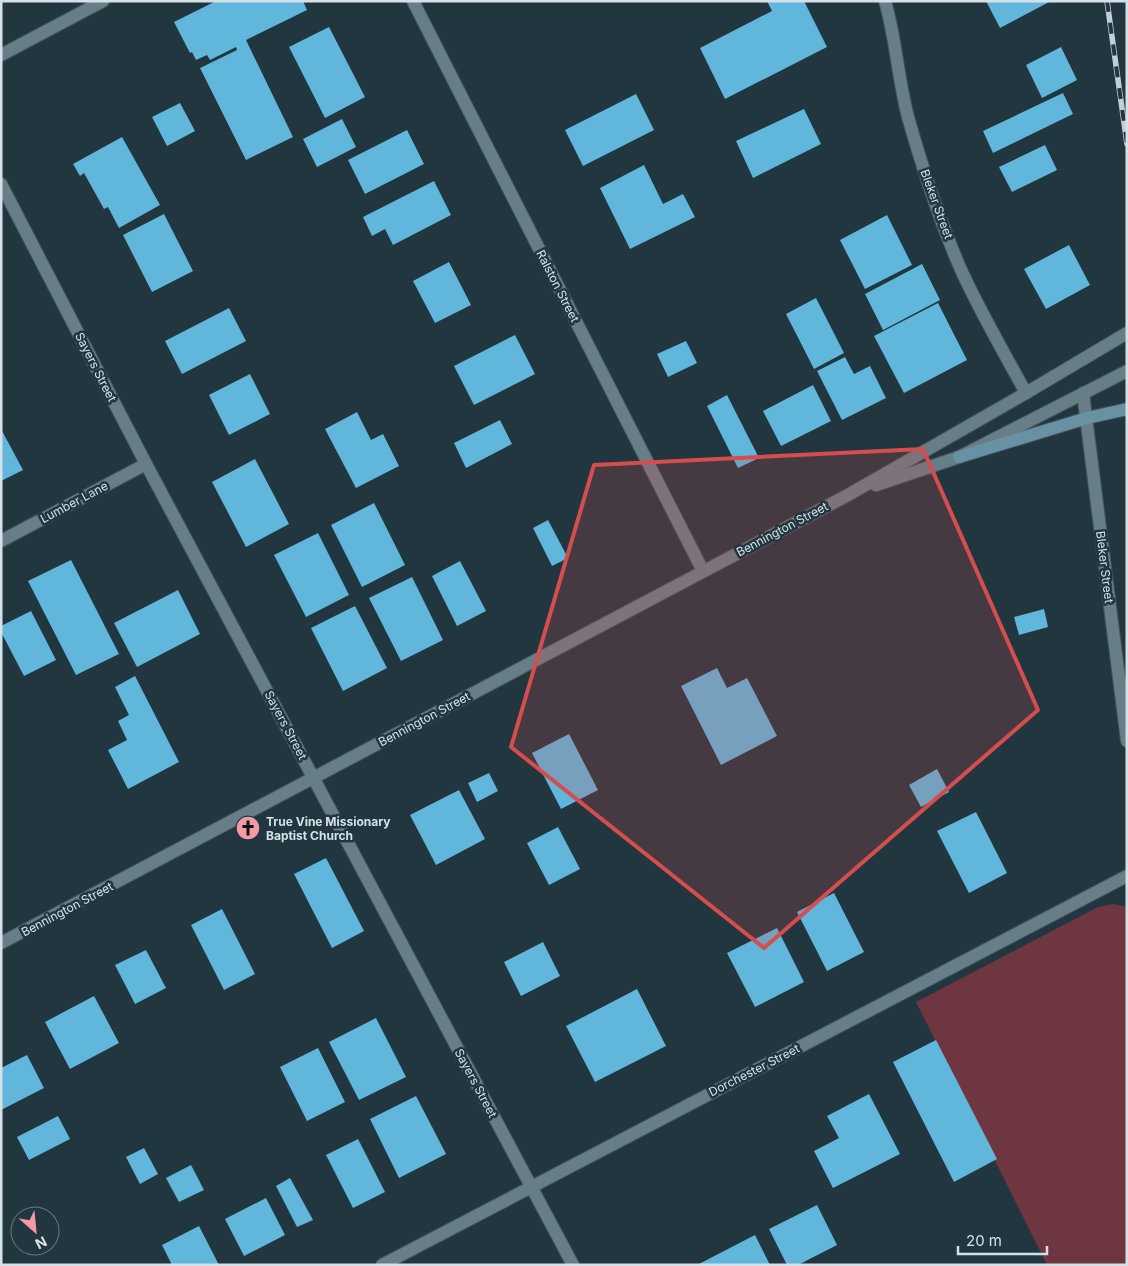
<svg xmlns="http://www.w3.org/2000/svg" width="1128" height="1266" viewBox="0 0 1128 1266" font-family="Inter,sans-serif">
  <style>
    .green { fill: #6e3640 }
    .building { fill: #60b6db }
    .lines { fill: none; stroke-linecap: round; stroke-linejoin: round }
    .minor-casing { stroke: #43545b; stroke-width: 14 }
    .tertiary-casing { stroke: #43545b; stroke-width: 14 }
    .secondary-casing { stroke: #43545b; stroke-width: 14 }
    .minor { stroke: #677d87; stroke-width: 12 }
    .tertiary { stroke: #677d87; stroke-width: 12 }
    .secondary { stroke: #6891a4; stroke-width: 12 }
    .rail-casing { stroke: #c2cfd6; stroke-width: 5.5 }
    .rail { stroke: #22363f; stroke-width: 4; stroke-dasharray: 11; stroke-linecap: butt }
    .marked { fill: #d64d4e; fill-opacity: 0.2; stroke: #d64d4e; stroke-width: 4; stroke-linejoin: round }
    .labels { text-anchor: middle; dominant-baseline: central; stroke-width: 5; stroke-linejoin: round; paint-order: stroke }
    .street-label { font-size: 12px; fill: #d5e1e7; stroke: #22363f }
    .poi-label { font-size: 12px; font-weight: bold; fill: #d5e1e7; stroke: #22363f; text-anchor: start }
  </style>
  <rect width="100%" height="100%" fill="#22363f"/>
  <!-- green -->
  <polygon class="green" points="1113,904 1127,907 1127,1265 1047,1265 916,1002 1098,907"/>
  <!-- building -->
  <g class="building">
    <polygon points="216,1 303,1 307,10 246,40 293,137 246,160 200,68 237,50 236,47 210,60 207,55 196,60 192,52 190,53 174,22"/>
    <polygon points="767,1 804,1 827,47 725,99 700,48 772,11"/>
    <polygon points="986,1 1051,1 1000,28"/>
    <polygon points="329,27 365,97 325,118 289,47"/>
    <polygon points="1061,47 1077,80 1042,98 1026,65"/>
    <polygon points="1063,93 1073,114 993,153 983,131"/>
    <polygon points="636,94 654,130 583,166 565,130"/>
    <polygon points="180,103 195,131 167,146 152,117"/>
    <polygon points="804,109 821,144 753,178 736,141"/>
    <polygon points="342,119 356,147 317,167 303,139"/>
    <polygon points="407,130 424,164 365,194 348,160"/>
    <polygon points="122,137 160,205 119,228 108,207 104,209 84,173 80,176 73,164"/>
    <polygon points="1045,145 1057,170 1012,192 999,167"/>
    <polygon points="644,165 663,204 683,194 695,217 630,249 600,188"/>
    <polygon points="434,181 451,215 393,245 385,229 372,236 363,217"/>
    <polygon points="164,214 193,271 152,292 123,235"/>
    <polygon points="887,215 912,265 865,289 840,240"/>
    <polygon points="1069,245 1090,285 1046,309 1024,269"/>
    <polygon points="449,262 471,305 435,323 413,281"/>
    <polygon points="922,264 940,300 883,330 865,294"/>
    <polygon points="816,298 844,353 814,369 786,314"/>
    <polygon points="938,303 967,360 904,393 874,336"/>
    <polygon points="229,308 246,341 182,374 165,341"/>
    <polygon points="515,335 535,374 474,405 454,366"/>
    <polygon points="686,341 697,363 668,377 657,354"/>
    <polygon points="845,357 854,374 870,366 886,398 842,420 817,371"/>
    <polygon points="250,374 270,414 229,435 209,395"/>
    <polygon points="813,385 831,421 781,446 763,411"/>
    <polygon points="727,395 759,458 738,468 707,406"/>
    <polygon points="357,412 371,440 383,434 399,466 356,488 325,429"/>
    <polygon points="500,420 512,444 466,468 454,443"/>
    <polygon points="1,429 23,470 1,481"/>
    <polygon points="255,459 289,524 246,547 212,482"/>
    <polygon points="374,503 405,565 362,587 331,525"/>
    <polygon points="548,520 568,558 552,566 533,528"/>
    <polygon points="318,533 349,595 306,617 274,555"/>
    <polygon points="71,560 119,654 76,675 28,581"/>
    <polygon points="460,561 486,611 457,626 432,576"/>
    <polygon points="412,577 443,640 401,661 369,598"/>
    <polygon points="178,590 200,634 137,667 114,623"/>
    <polygon points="355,606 387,668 343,691 311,628"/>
    <polygon points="1044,609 1048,627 1019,635 1014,617"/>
    <polygon points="31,611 56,660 24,676 1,632 1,626"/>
    <polygon points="717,668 727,688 747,678 777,736 721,765 681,686"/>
    <polygon points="135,676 179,762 128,789 108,750 127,740 118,721 129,715 115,687"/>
    <polygon points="569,734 598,790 561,809 532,753"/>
    <polygon points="937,769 949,792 921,807 909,785"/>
    <polygon points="489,773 498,791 477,802 468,783"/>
    <polygon points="459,790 485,839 436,865 410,815"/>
    <polygon points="976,812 1007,873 969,893 937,831"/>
    <polygon points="558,827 580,869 549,885 527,843"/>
    <polygon points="326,858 364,931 332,948 294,874"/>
    <polygon points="834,893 864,952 827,971 797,912"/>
    <polygon points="222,909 255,974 224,990 191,925"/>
    <polygon points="777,928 804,982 755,1007 727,953"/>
    <polygon points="543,942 560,976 521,996 504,962"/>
    <polygon points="146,950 166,988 135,1004 115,965"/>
    <polygon points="637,989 666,1046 595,1082 566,1026"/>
    <polygon points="94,996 119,1043 70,1069 45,1022"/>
    <polygon points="376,1018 406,1077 359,1100 329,1042"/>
    <polygon points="936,1040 997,1159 954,1182 893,1062"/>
    <polygon points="318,1048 345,1102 307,1121 280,1067"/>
    <polygon points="27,1055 44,1088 1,1110 1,1068"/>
    <polygon points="869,1094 900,1154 833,1188 814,1151 839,1138 827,1116"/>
    <polygon points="416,1096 446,1154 399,1178 370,1119"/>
    <polygon points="58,1116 70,1139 29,1160 17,1137"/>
    <polygon points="358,1139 385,1192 353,1208 326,1155"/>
    <polygon points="144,1148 158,1174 140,1184 126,1157"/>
    <polygon points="191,1165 204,1190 179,1202 166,1178"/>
    <polygon points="290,1178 313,1220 297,1227 276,1186"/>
    <polygon points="266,1198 285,1235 244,1256 225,1219"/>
    <polygon points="817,1205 837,1245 798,1265 787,1265 769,1229"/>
    <polygon points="199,1226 219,1265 172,1265 162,1245"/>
    <polygon points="755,1235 770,1265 697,1265"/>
  </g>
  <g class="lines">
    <!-- minor casing -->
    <g class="minor-casing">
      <g id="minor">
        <polyline points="413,1 703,571"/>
        <path d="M885 1C896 39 898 79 908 117 923 170 940 222 962 272 981 313 1004 353 1026 393"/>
        <polyline points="1,55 103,1"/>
        <polyline points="1,184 146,464 573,1265"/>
        <polyline points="1083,393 1127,741"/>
        <polyline points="1,541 146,464"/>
        <polyline points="382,1265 1127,876"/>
      </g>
    </g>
    <!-- tertiary casing -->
    <g class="tertiary-casing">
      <g id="tertiary">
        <polyline points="876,485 959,457 1127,371"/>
        <polyline points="1,943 848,495 1026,393 1127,333"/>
      </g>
    </g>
    <!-- secondary casing -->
    <g class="secondary-casing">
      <polyline id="secondary" points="959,457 1087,418 1127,409"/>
    </g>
    <!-- minor -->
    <use href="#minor" class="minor"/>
    <!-- tertiary -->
    <use href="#tertiary" class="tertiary"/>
    <!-- secondary -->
    <use href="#secondary" class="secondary"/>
    <!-- rail casing -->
    <g class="rail-casing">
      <polyline id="rail" points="1107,1 1127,144"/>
    </g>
    <!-- rail -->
    <use href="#rail" class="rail"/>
  </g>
  <!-- marked area -->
  <path class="marked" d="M923 449 1038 710 764 948 511 747 594 465Z"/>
  <!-- icons -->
  <defs>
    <g id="church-disc" transform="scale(1.25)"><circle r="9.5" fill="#f39aa7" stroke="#22363f"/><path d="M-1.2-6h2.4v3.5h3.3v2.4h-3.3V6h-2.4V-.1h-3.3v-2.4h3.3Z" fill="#111"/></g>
  </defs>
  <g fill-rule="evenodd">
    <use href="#church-disc" x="248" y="828"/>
  </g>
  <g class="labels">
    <!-- street labels -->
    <g class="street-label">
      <text transform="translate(937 204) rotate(70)">Bleker Street</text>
      <text transform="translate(558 286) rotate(63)">Ralston Street</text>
      <text transform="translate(96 367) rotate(63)">Sayers Street</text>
      <text transform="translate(74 502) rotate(-28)">Lumber Lane</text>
      <text transform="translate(782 529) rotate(-28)">Bennington Street</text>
      <text transform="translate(1105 567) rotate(83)">Bleker Street</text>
      <text transform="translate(424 719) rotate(-28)">Bennington Street</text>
      <text transform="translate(286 725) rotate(62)">Sayers Street</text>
      <text transform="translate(67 909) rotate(-28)">Bennington Street</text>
      <text transform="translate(754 1070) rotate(-27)">Dorchester Street</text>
      <text transform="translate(476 1083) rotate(62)">Sayers Street</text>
    </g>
    <!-- poi labels -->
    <g class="poi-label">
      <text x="266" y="821">True Vine Missionary<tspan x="266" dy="14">Baptist Church</tspan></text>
    </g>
  </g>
  <!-- border -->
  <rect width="1128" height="1266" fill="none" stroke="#d5e1e7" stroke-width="5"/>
  <!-- north arrow -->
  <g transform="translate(35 1231) rotate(153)"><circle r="24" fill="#22363f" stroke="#6a7a82"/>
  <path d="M0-4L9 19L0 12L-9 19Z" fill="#f39aa7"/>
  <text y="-8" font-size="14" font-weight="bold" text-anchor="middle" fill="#d5e1e7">N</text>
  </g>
  <!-- scale -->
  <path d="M958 1246v8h89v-8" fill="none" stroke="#d5e1e7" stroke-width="2.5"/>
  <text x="966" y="1246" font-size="15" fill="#d5e1e7" stroke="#22363f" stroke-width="4" paint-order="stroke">20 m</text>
</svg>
